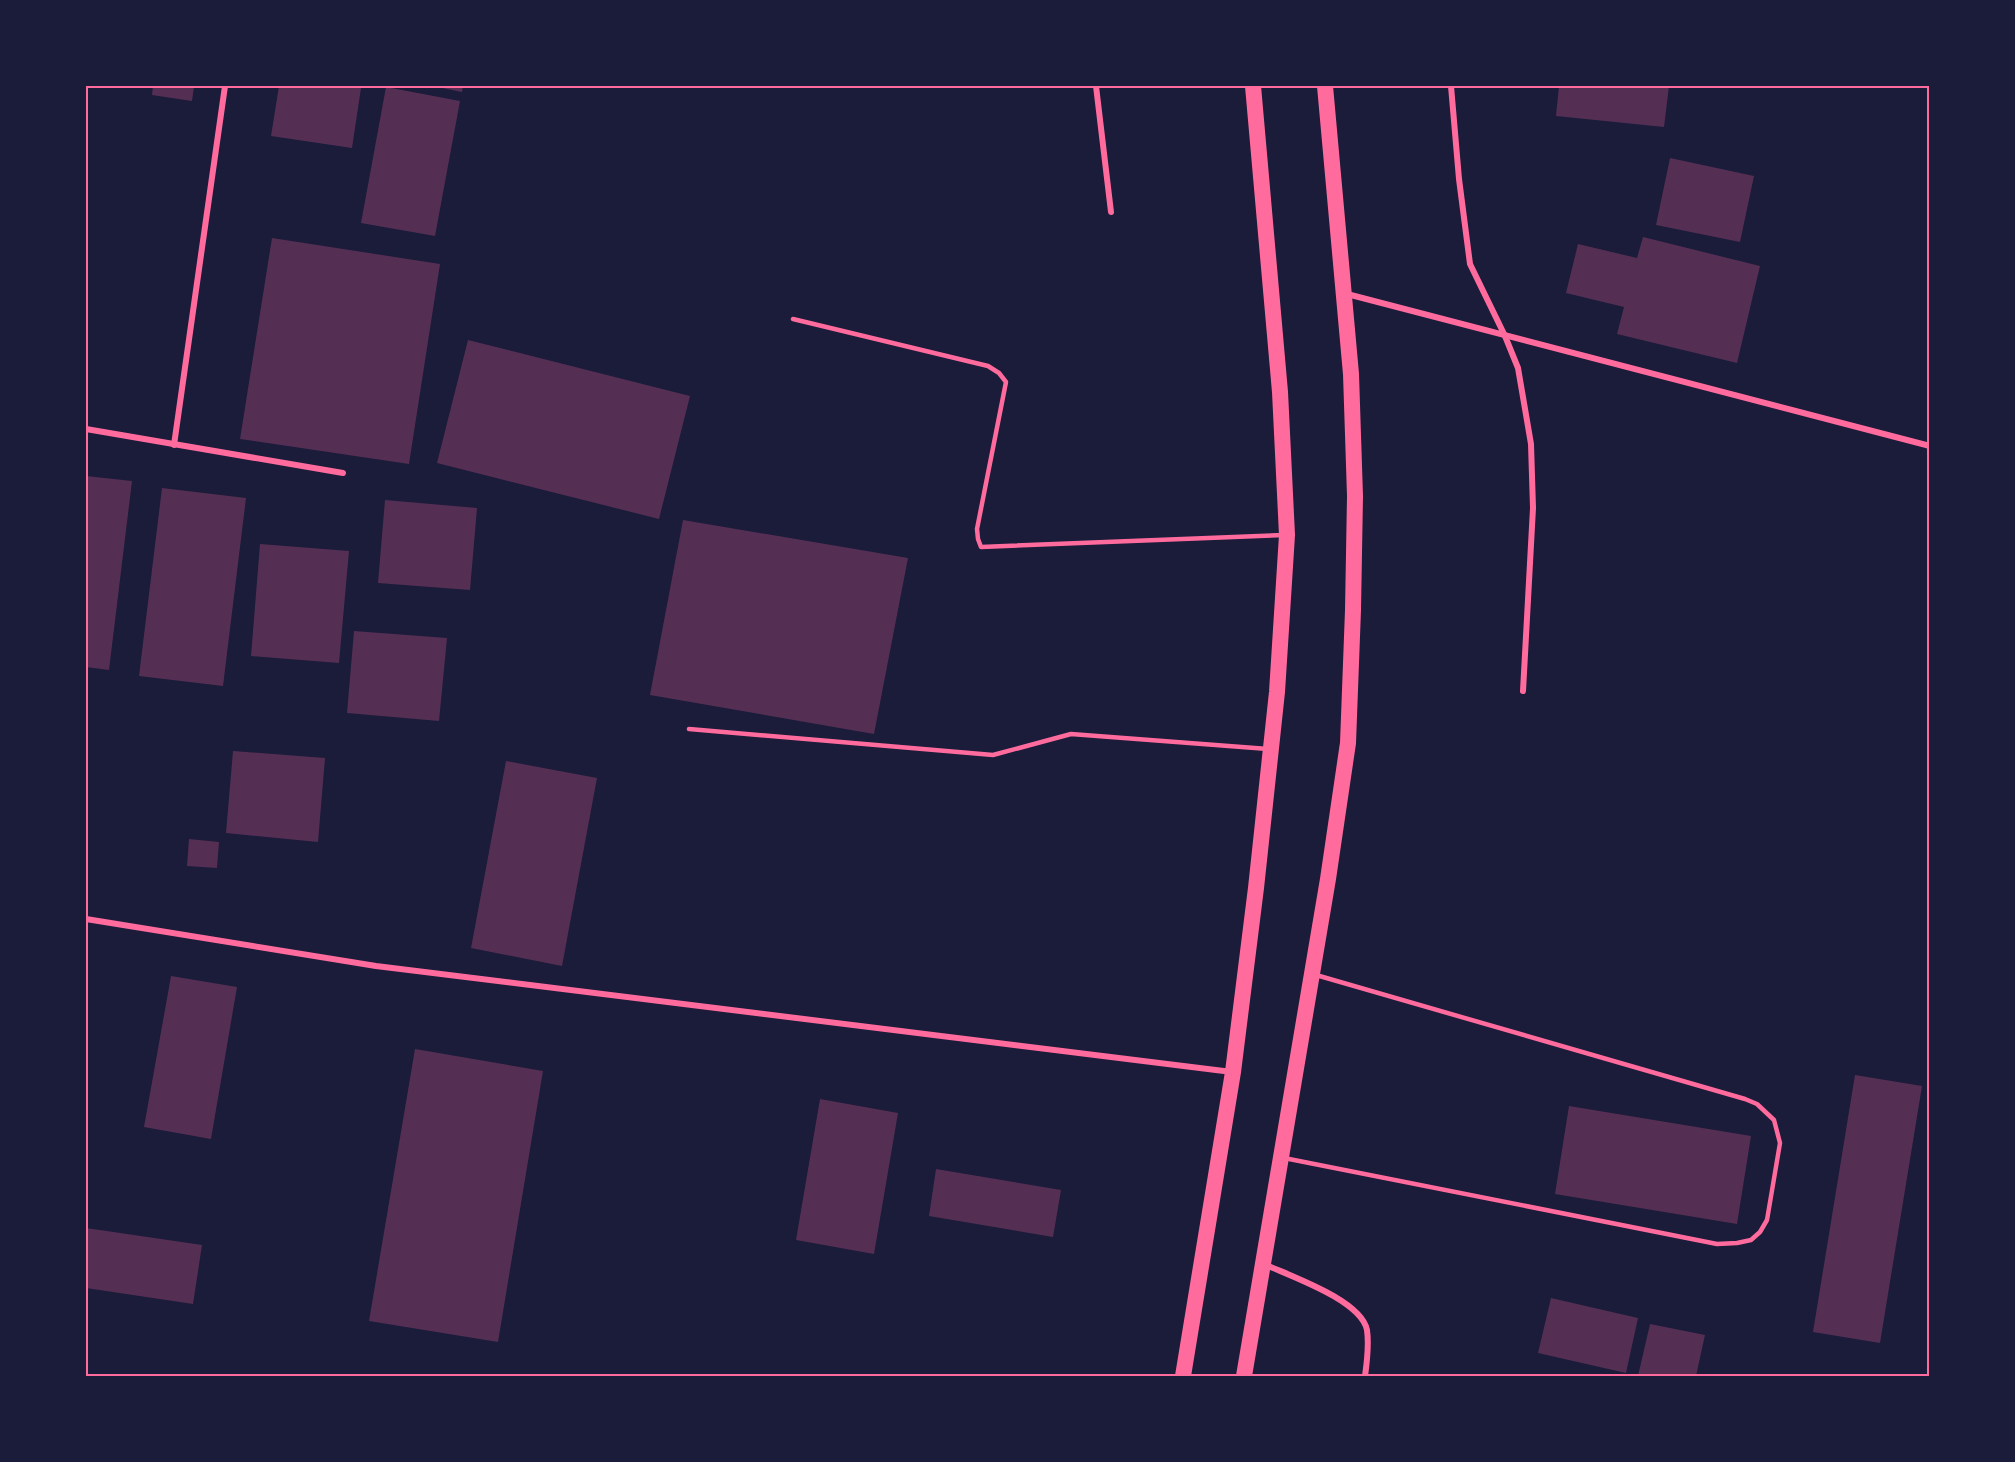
<svg xmlns="http://www.w3.org/2000/svg" width="2015" height="1462" viewBox="0 0 2015 1462" font-family="Figtree,sans-serif">
  <style>
    .building { fill: #542f53 }
    .lines { fill: none; stroke-linecap: round; stroke-linejoin: round }
    .service { stroke: #ff6b9d; stroke-width: 4.5 }
    .minor { stroke: #ff6b9d; stroke-width: 6 }
    .trunk { stroke: #ff6b9d; stroke-width: 16 }
    .neatline { fill: none; stroke: #ff6b9d; stroke-width: 2 }
  </style>
  <rect width="100%" height="100%" fill="#1b1b3a"/>
  <!-- building -->
  <g class="building">
    <polygon points="153,86 194,86 192,101 152,95"/>
    <polygon points="279,86 345,86 361,88 352,148 271,136"/>
    <polygon points="433,86 463,86 462,92"/>
    <polygon points="1559,86 1669,86 1664,127 1556,116"/>
    <polygon points="386,87 460,101 435,236 361,223"/>
    <polygon points="1670,158 1754,176 1740,242 1656,225"/>
    <polygon points="1643,237 1760,266 1737,363 1617,334 1624,307 1566,293 1578,244 1637,258"/>
    <polygon points="272,238 440,264 409,464 240,439"/>
    <polygon points="468,340 690,396 659,519 437,463"/>
    <polygon points="86,476 132,481 109,670 86,667"/>
    <polygon points="162,488 246,498 223,686 139,676"/>
    <polygon points="385,500 477,508 470,590 378,583"/>
    <polygon points="683,520 908,558 874,734 650,695"/>
    <polygon points="260,544 349,551 339,663 251,656"/>
    <polygon points="354,631 447,638 439,721 347,713"/>
    <polygon points="233,751 325,758 318,842 226,833"/>
    <polygon points="506,761 597,778 562,966 471,948"/>
    <polygon points="189,839 219,842 217,868 187,866"/>
    <polygon points="171,976 237,987 211,1139 144,1127"/>
    <polygon points="415,1049 543,1071 498,1342 369,1321"/>
    <polygon points="1855,1075 1922,1086 1880,1343 1813,1332"/>
    <polygon points="820,1099 898,1113 874,1254 796,1240"/>
    <polygon points="1569,1106 1751,1136 1737,1224 1555,1194"/>
    <polygon points="936,1169 1061,1190 1053,1237 929,1216"/>
    <polygon points="86,1228 202,1245 193,1304 86,1288"/>
    <polygon points="1551,1298 1638,1318 1626,1373 1538,1353"/>
    <polygon points="1650,1324 1705,1335 1696,1376 1638,1376"/>
  </g>
  <g class="lines">
    <!-- service -->
    <g class="service">
      <polyline points="793,319 988,366 999,373 1006,382 977,529 978,539 981,547 1284,535"/>
      <polyline points="689,729 993,755 1071,734 1268,749"/>
      <polyline points="1284,1158 1717,1244 1737,1243 1751,1240 1760,1232 1767,1220 1780,1143 1774,1120 1757,1104 1745,1099 1316,975"/>
    </g>
    <!-- minor -->
    <g class="minor">
      <polyline points="1096,86 1111,212"/>
      <polyline points="1451,86 1459,179 1470,264 1505,336 1518,368 1531,444 1533,508 1523,691"/>
      <polyline points="1347,294 1930,446"/>
      <polyline points="86,429 343,473"/>
      <polyline points="174,445 225,86"/>
      <polyline points="86,919 376,966 1232,1072"/>
      <path d="M1264 1264C1290 1276 1361 1300 1367 1330 1369 1344 1367 1362 1365 1376"/>
    </g>
    <!-- trunk -->
    <g class="trunk">
      <polyline points="1183,1376 1233,1072 1256,888 1277,692 1287,535 1280,392 1253,86"/>
      <polyline points="1244,1376 1328,879 1348,743 1353,610 1355,496 1351,374 1325,86"/>
    </g>
  </g>
  <!-- border -->
  <rect width="2015" height="1462" fill="none" stroke="#1b1b3a" stroke-width="174"/>
  <rect x="87" y="87" width="1841" height="1288" class="neatline"/>
</svg>
